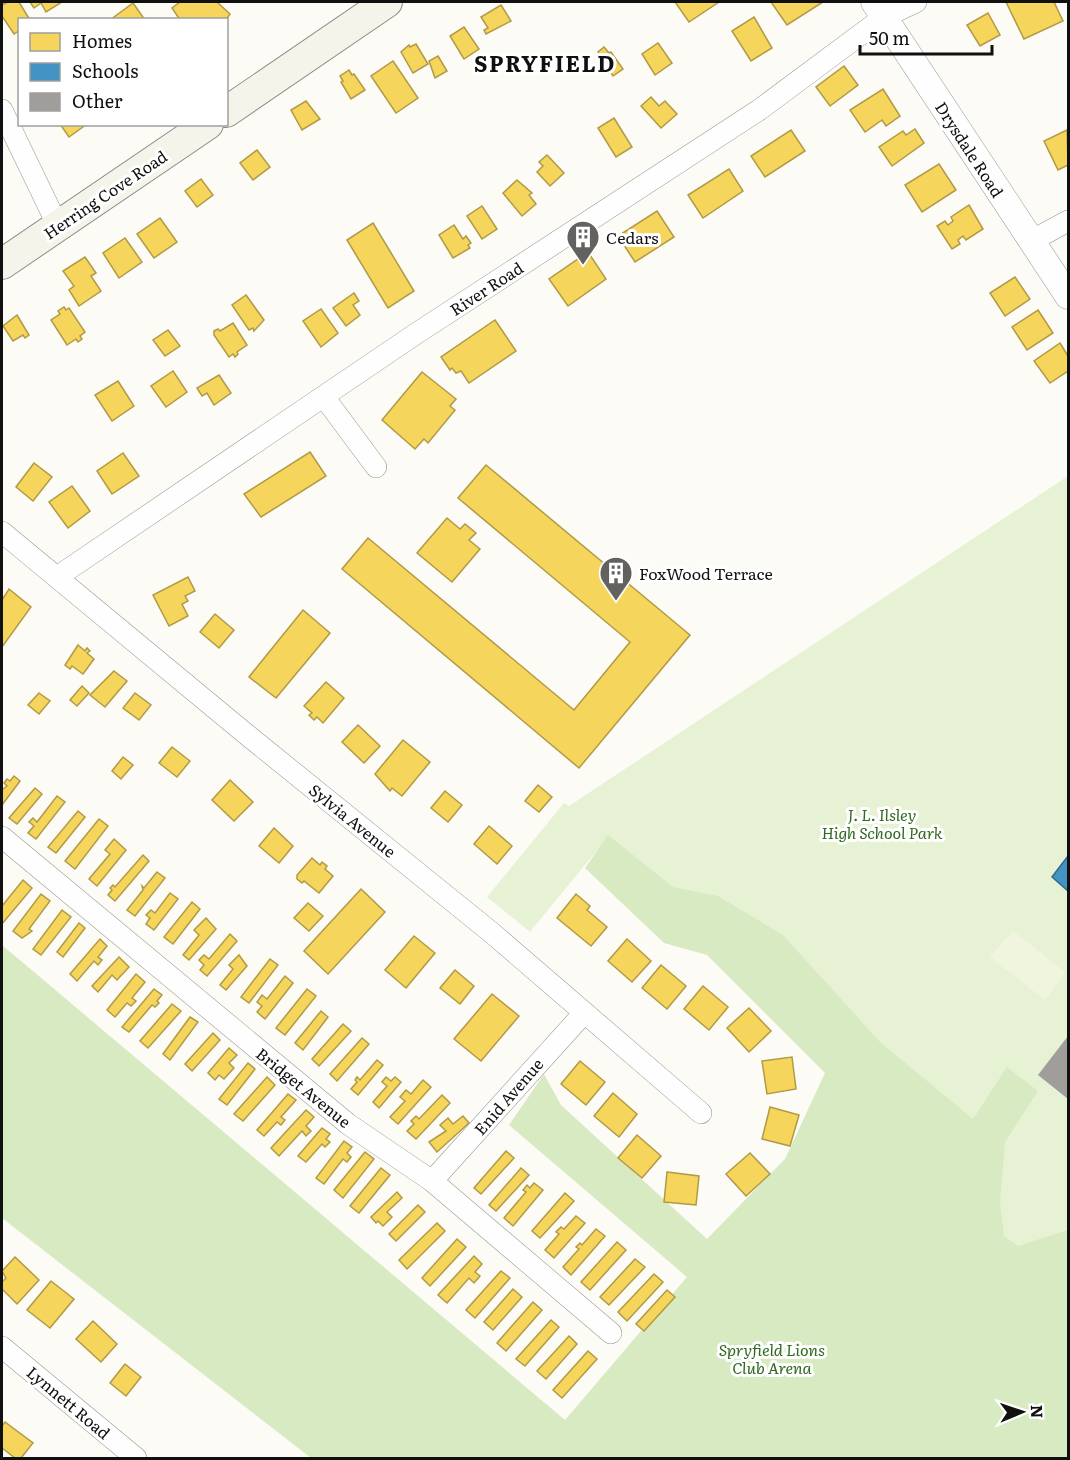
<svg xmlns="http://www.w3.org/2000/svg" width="1070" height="1460" viewBox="0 0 1070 1460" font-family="Literata,serif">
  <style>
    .green { fill: #e7f2d5 }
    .forest { fill: #d7eac2 }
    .pitch { fill: #f0f6de }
    .homes { fill: #f6d55c; stroke: #b19a45; stroke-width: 1.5 }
    .schools { fill: #4393c3; stroke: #346c8d; stroke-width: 1.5 }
    .building { fill: #a09e9a }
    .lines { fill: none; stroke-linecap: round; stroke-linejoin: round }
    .minor-casing { stroke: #969693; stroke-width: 22 }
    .tertiary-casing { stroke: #969693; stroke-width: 27 }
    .secondary-casing { stroke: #8d8c8a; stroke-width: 32 }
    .minor { stroke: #fffefe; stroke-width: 21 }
    .tertiary { stroke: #fffefe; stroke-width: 26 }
    .secondary { stroke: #f5f4eb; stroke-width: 30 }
    .labels { text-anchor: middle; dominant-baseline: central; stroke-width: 6; stroke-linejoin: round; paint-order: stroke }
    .street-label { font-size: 16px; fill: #101010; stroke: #fff }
    .poi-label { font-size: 16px; fill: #101010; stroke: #fff; text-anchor: start }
    .park-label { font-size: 16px; font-style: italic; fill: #30691e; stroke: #fff }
    .district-label { font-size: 22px; font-weight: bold; letter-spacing: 1.5px; fill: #101010; stroke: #fff }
  </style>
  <rect width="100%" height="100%" fill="#fcfbf5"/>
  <!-- green -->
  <polygon class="green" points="1068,476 1068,1453 1055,1458 880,1064 607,838 530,932 487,897 564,803 569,806"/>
  <!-- forest -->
  <polygon class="forest" points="608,835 673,887 718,896 783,935 880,1042 973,1119 1007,1067 1038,1091 1005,1142 1000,1202 1004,1236 1018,1246 1068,1230 1068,1458 311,1458 2,1218 2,945 565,1420 687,1277 509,1125 544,1074 561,1105 707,1239 785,1159 825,1073 707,955 664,943 585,868"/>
  <!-- pitch -->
  <polygon class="pitch" points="1013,931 1065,972 1045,1000 990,957"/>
  <!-- homes -->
  <g class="homes">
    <polygon points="8,2 19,2 30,20 20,20 20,30 14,34 2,16 2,5"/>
    <polygon points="30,2 62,2 46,12 41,3 34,8"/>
    <polygon points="180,2 217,2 230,14 226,20 180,20 172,8"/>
    <polygon points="675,2 719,2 689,22"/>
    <polygon points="771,2 823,2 787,25"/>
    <polygon points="1006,2 1054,2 1063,21 1024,39"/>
    <polygon points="133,3 145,20 110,20"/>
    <polygon points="501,5 511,21 486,34 484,30 488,28 481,17"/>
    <polygon points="988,13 1000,35 980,46 967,25"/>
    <polygon points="754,17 772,48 751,61 732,31"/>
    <polygon points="464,27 479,49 464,59 450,36"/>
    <polygon points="658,43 672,63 655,75 642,54"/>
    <polygon points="416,44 428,64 413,73 401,52 409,45 410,47"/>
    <polygon points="604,47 609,53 611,52 623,69 613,76 598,52"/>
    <polygon points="438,56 447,71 435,78 429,61"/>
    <polygon points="393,61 418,98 396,113 371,76"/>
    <polygon points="844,66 858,85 830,106 816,87"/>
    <polygon points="349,70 352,75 354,74 365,90 351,99 341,82 343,81 340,76"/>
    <polygon points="883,89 900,116 886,126 882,120 865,132 850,110"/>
    <polygon points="651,97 659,106 665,101 677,114 661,128 641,106"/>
    <polygon points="306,101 320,119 302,130 291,110"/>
    <polygon points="614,118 632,147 616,157 598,128"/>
    <polygon points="60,124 87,124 69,137"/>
    <polygon points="915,129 924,143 892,166 879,147 903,131 906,135"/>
    <polygon points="791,130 805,151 765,177 751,156"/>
    <polygon points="1067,130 1068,165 1058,170 1044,141"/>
    <polygon points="257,150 270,167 253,180 240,163"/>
    <polygon points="547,155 564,173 550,186 537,172 543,166 539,162"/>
    <polygon points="939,164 956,190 922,212 905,185"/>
    <polygon points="729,169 743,191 703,218 688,195"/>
    <polygon points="201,179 213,195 197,207 185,191"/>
    <polygon points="517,180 532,193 529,195 536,204 522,216 503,193"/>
    <polygon points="969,205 983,229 966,240 963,236 958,240 960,244 952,249 937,226 945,221 948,225 953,221 951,217"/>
    <polygon points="482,206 497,229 482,239 467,216"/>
    <polygon points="657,211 674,237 635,262 618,236"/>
    <polygon points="160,218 177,242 154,258 137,234"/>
    <polygon points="373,223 414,291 388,308 347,240"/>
    <polygon points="454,225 463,239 466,236 471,243 468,245 470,248 453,258 439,235"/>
    <polygon points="125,238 142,262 119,278 103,253"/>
    <polygon points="588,252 606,279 568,306 549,279"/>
    <polygon points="85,257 96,273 91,276 101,291 79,306 69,290 74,286 63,271"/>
    <polygon points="1015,277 1030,299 1005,316 990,293"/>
    <polygon points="354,293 359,301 353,305 360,315 346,326 333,308"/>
    <polygon points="246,295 264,320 254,331 253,328 249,330 232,305"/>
    <polygon points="64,307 66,310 69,308 85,332 80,336 82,339 78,342 76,339 67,345 51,320 60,314 58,311"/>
    <polygon points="321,309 338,333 321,347 303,321"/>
    <polygon points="1038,310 1053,333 1027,350 1012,327"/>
    <polygon points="17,315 29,335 25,338 23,335 13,341 3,326"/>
    <polygon points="495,320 516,351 469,383 461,371 456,373 452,368 450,370 441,357"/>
    <polygon points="233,323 247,345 237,352 238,354 235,357 233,354 229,357 214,335 214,331 218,329 220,331"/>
    <polygon points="168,330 180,346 165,356 153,340"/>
    <polygon points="1060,343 1068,356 1068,371 1050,383 1034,361"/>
    <polygon points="173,371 187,392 166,407 151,386"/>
    <polygon points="422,372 456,399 450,406 455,410 428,443 424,439 415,449 382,420"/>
    <polygon points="219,375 231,393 214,405 207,393 202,396 197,388"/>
    <polygon points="118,381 134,406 112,421 95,395"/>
    <polygon points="310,452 326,476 261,517 244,494"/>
    <polygon points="123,453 139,476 112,494 97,471"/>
    <polygon points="34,463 52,477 33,501 16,487"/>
    <polygon points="486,465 690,635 579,768 342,569 368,538 574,710 630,642 458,498"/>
    <polygon points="72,486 90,511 68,528 49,502"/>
    <polygon points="447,518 460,529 465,524 476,533 469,540 480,549 452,582 417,553"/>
    <polygon points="188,577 195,591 185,596 188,601 182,604 188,616 169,626 153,595"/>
    <polygon points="9,589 31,607 2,647 2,600"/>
    <polygon points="303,610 330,633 276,698 249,677"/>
    <polygon points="215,614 234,630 219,648 200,632"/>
    <polygon points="78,645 85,651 87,648 90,651 87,653 94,659 83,674 72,666 70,669 65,665"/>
    <polygon points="114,671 127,681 105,707 90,695"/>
    <polygon points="326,682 344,698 323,723 317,717 314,720 309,715 312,713 304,706"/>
    <polygon points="82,686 89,693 77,706 70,700"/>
    <polygon points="39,693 50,701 39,714 28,705"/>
    <polygon points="135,693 151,705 139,720 123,708"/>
    <polygon points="358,725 380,746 364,763 342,742"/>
    <polygon points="403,740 430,762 402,796 392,788 390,791 375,774"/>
    <polygon points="172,747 190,761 177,777 159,763"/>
    <polygon points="123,757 133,765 121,779 112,771"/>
    <polygon points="14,776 20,781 2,805 2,788 3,789 7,786 4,783 7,779 10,781"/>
    <polygon points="230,780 253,802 234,821 212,800"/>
    <polygon points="538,785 552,797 539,812 525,801"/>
    <polygon points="35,788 42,794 17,824 9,818"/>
    <polygon points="445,791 462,805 448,822 431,808"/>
    <polygon points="57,796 65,802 36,839 28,833 34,826 29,822 33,818 37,822"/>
    <polygon points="78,811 85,817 56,853 48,847"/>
    <polygon points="99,819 108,826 75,869 65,861"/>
    <polygon points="489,826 512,846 497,864 474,844"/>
    <polygon points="274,828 293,846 279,863 259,846"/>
    <polygon points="114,839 126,850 97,886 89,879 110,854 105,850"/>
    <polygon points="143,855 149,861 115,901 108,895 112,890 110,888 113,885 115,887"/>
    <polygon points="312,858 320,865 322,862 327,866 325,869 333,876 319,893 304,881 302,883 297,879 297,875"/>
    <polygon points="157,872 165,878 135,916 127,910 143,890 142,886 144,888"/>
    <polygon points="23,880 32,888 2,924 2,906"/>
    <polygon points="361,889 385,912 328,974 304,951"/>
    <polygon points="170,893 178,899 154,930 146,924 150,918 146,915 151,910 155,913"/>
    <polygon points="41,894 50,901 29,929 32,931 22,938 13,931"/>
    <polygon points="576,894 590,906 587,910 607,927 591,946 557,918"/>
    <polygon points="192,902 200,909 173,944 164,937"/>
    <polygon points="308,903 323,916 309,931 294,918"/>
    <polygon points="62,910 71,917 41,955 33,949"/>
    <polygon points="206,918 216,929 189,960 183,955 199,935 194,930"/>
    <polygon points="79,923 85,928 63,957 57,952"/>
    <polygon points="230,934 237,941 207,976 200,970 204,965 199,960 204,955 209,959"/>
    <polygon points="414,936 435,953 406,988 385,970"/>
    <polygon points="100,939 107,946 98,957 102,960 98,965 94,961 77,981 70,974"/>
    <polygon points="627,939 651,961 632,982 608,961"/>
    <polygon points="239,955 247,966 226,990 220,985 233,969 229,965"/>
    <polygon points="119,957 129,967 117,980 112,975 98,992 92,986"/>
    <polygon points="270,959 278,965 249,1003 241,997"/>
    <polygon points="661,965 686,986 667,1009 642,988"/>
    <polygon points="455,970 474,986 460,1004 440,988"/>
    <polygon points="136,974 145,982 132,998 136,1001 131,1006 127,1003 115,1017 107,1010"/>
    <polygon points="285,976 293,983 265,1019 257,1012 262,1006 257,1002 262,995 267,999"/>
    <polygon points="703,986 728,1007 709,1030 684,1009"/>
    <polygon points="154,989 162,995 157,1001 159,1003 155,1007 152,1005 129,1032 122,1027"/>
    <polygon points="307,989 316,996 285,1035 276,1028"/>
    <polygon points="492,994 519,1016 481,1061 454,1039"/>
    <polygon points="172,1004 181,1011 148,1048 140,1041"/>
    <polygon points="749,1008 771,1031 749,1052 727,1028"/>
    <polygon points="321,1011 328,1017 303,1050 295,1043"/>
    <polygon points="190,1017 198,1022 170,1060 163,1054"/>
    <polygon points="343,1024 351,1031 319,1066 312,1059"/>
    <polygon points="213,1033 220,1040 192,1071 185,1064"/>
    <polygon points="362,1038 369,1044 337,1081 330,1074"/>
    <polygon points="229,1048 237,1055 229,1063 234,1068 224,1079 219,1075 215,1080 208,1073"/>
    <polygon points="792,1057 796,1089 767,1094 762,1061"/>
    <polygon points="377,1060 383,1065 358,1095 351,1089 357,1082 355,1080 357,1077 360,1080"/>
    <polygon points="580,1061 605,1082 586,1105 561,1084"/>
    <polygon points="248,1063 255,1069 227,1105 219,1099"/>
    <polygon points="267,1077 275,1085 243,1121 234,1114"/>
    <polygon points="386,1077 391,1081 395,1077 401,1082 379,1108 373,1102 387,1086 382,1082"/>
    <polygon points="423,1080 431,1087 398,1124 390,1117 405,1101 400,1097 406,1090 411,1094"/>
    <polygon points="613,1093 637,1114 619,1137 594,1116"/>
    <polygon points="288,1094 296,1100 281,1117 285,1120 281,1125 277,1122 264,1136 257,1130"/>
    <polygon points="442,1095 450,1103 416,1139 407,1131 414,1124 411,1121 416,1116 419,1119"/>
    <polygon points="770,1107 799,1115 790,1146 762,1139"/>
    <polygon points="306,1110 314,1117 306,1126 311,1131 306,1136 302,1131 279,1156 271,1148"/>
    <polygon points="463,1116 469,1123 437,1152 429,1142 446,1131 440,1125 448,1118 453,1124"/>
    <polygon points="322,1128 330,1134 326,1139 330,1142 325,1147 322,1144 306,1162 298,1156"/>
    <polygon points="637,1135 661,1156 642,1178 618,1158"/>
    <polygon points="344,1141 352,1147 347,1153 351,1157 347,1162 343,1159 324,1184 316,1178"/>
    <polygon points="506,1151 514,1158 481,1194 474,1188"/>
    <polygon points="365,1152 374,1159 343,1198 334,1190"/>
    <polygon points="750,1153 770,1174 746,1196 726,1174"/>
    <polygon points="381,1168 390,1175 359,1213 350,1206"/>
    <polygon points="521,1168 529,1175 496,1211 489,1205"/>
    <polygon points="667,1172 699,1176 696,1205 664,1202"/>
    <polygon points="534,1183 543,1190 513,1226 504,1218 526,1192 523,1190 527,1185 530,1188"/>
    <polygon points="397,1192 402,1198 387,1212 392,1217 383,1226 378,1221 376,1223 371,1217"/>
    <polygon points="565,1193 574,1201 540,1238 532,1231"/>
    <polygon points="418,1205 425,1212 396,1241 389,1234"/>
    <polygon points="576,1216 585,1223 554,1258 545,1250 559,1234 556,1232 561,1227 564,1229"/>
    <polygon points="437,1223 445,1231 407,1269 399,1260"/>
    <polygon points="596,1229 605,1236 571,1275 563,1267 579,1249 576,1247 580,1243 582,1245"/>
    <polygon points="457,1239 466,1247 430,1286 422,1278"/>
    <polygon points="617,1242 626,1250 590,1290 581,1282"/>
    <polygon points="474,1256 482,1264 475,1272 480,1276 474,1283 469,1278 447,1303 438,1295"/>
    <polygon points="15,1257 39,1280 17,1304 2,1289 2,1282 6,1278 2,1271"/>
    <polygon points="635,1259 645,1267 609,1305 600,1297"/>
    <polygon points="501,1271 510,1278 475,1318 466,1310"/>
    <polygon points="654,1274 663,1282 627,1321 618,1312"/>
    <polygon points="51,1281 74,1299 50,1328 27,1310"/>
    <polygon points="513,1289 522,1297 493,1330 484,1322"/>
    <polygon points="667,1290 675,1297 644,1331 636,1324"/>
    <polygon points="533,1302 542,1310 506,1351 497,1343"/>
    <polygon points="551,1320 559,1327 525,1366 516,1359"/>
    <polygon points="93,1321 117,1344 101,1362 76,1339"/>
    <polygon points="569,1336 577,1344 546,1379 537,1371"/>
    <polygon points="588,1351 597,1359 562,1398 553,1390"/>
    <polygon points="125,1364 141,1377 126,1396 110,1383"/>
    <polygon points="5,1422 33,1443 21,1458 15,1458 2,1448 2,1426"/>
  </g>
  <!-- schools -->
  <polygon class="schools" points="1068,856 1068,891 1052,877"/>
  <!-- building -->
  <polygon class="building" points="1068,1036 1068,1099 1038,1075"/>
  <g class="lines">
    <!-- minor casing -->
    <g class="minor-casing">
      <g id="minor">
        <polyline points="2,110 58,226"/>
        <polyline points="1031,241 1068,221"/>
        <polyline points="324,397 376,467"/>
        <polyline points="2,532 246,734 492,933 701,1113"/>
        <polyline points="57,577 414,335 759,110 884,17 916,2"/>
        <polyline points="2,837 348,1124 432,1181 611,1333"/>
        <polyline points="432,1181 584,1013"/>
        <polyline points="2,1347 136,1458"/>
      </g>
    </g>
    <!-- tertiary casing -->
    <g class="tertiary-casing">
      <polyline id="tertiary" points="874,2 1068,296"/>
    </g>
    <!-- secondary casing -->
    <g class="secondary-casing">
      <g id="secondary">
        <polyline points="226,112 387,2"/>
        <polyline points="2,264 208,124"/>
      </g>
    </g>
    <!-- minor -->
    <use href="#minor" class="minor"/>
    <!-- tertiary -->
    <use href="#tertiary" class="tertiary"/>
    <!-- secondary -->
    <use href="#secondary" class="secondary"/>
  </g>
  <!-- icons -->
  <defs>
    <g id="building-pin" transform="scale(1.725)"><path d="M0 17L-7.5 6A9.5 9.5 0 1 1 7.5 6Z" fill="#636260" stroke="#fff"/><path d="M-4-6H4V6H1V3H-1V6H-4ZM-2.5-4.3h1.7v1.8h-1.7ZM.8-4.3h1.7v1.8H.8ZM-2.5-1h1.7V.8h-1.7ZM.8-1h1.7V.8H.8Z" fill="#fff"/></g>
  </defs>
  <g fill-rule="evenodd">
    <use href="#building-pin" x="583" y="237"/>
    <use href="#building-pin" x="616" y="573"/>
  </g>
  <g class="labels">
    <!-- street labels -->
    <g class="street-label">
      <text transform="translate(970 149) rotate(57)">Drysdale Road</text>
      <text transform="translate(105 194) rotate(-34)">Herring Cove Road</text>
      <text transform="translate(486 288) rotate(-33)">River Road</text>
      <text transform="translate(353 820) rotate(39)">Sylvia Avenue</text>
      <text transform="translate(304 1087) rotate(39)">Bridget Avenue</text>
      <text transform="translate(508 1096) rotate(-49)">Enid Avenue</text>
      <text transform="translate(69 1402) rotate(40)">Lynnett Road</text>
    </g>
    <!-- poi labels -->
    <g class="poi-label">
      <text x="606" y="237">Cedars</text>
      <text x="639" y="573">FoxWood Terrace</text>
    </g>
    <!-- park labels -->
    <g class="park-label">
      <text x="882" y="814">J. L. Ilsley<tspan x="882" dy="18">High School Park</tspan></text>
      <text x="772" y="1349">Spryfield Lions<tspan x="772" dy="18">Club Arena</tspan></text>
    </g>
    <!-- district labels -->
    <g class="district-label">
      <text x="545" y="62">SPRYFIELD</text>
    </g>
  </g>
  <!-- border -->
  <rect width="1070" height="1460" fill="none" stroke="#101010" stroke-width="6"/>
  <!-- legend -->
  <rect x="18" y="18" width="210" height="108" fill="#ffffff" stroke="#9f9f9f" stroke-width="1.5"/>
  <rect x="30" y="33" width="30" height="18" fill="#f6d55c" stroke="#9f9f9f" stroke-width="1.5"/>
  <text x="72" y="48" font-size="18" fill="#101010">Homes</text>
  <rect x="30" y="63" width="30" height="18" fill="#4393c3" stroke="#9f9f9f" stroke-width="1.5"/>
  <text x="72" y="78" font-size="18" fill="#101010">Schools</text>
  <rect x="30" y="93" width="30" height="18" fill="#a09e9a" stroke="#9f9f9f" stroke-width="1.5"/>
  <text x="72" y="108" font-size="18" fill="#101010">Other</text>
  <!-- north arrow -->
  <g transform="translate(1022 1412) rotate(88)" stroke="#ffffff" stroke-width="4.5" paint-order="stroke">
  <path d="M0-4.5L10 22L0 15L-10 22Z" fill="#101010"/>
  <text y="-9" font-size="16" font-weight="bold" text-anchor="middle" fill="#101010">N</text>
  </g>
  <!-- scale -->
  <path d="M860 45v9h132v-9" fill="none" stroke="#101010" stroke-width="3"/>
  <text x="869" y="45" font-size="18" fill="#101010" stroke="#ffffff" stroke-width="4.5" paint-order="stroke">50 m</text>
</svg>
